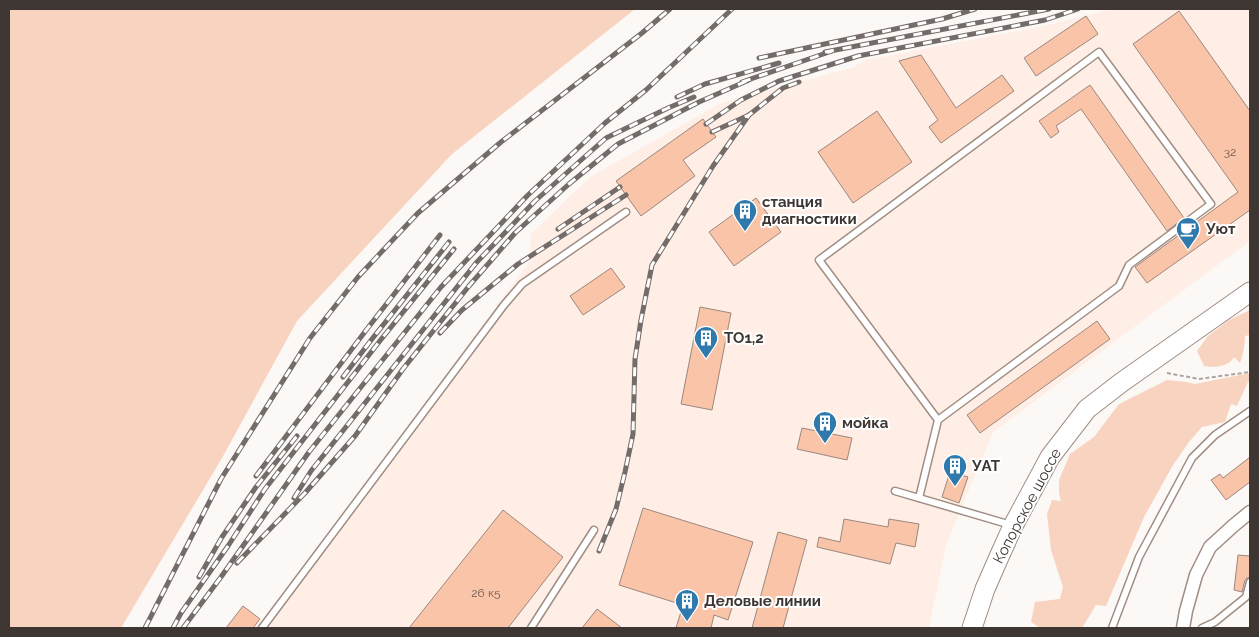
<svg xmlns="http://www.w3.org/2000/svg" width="1259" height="637" viewBox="0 0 1259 637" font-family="Raleway,sans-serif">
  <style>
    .built { fill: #ffeee5 }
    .green { fill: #f8d3bf }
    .building { fill: #fac4a8; stroke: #9b887f }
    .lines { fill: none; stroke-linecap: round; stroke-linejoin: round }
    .service-casing { stroke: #a08d84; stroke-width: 9 }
    .minor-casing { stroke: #a08d84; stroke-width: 15 }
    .secondary-casing { stroke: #a08d84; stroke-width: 21 }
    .path { stroke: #aba5a2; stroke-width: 2; stroke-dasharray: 4 2.5; stroke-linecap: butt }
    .service { stroke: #fff; stroke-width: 6 }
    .minor { stroke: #fff; stroke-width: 12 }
    .secondary { stroke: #fff; stroke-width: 19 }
    .rail-casing { stroke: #736c69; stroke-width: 5 }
    .rail { stroke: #fff; stroke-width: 3; stroke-dasharray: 9; stroke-linecap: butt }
    .labels { text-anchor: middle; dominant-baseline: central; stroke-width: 4; stroke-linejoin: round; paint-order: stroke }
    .number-label { font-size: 12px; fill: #6d5a50 }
    .poi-label { font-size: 15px; font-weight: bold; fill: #3e3632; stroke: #fff; text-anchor: start }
    .street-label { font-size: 15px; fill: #3e3632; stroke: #fff }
  </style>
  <rect width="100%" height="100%" fill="#fcf8f6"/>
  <!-- built -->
  <polygon class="built" points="1113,9 1250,9 1250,241 993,432 946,545 929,628 260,628 529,262 531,234 590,177 721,103 854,67 866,60 1044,26"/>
  <!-- green -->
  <g class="green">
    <polygon points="9,9 635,9 452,154 297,321 222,458 121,628 9,628"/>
    <path d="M1250 310V335L1245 336C1245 346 1243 354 1240 363L1234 357C1229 367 1214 368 1204 366L1197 351 1208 336 1229 320Z"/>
    <polygon points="1250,373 1250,382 1248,382 1237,406 1231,404 1225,422 1202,427 1189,442 1173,465 1144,517 1106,606 1096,605 1082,628 1040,628 1031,622 1035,602 1060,599 1063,587 1051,550 1047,514 1052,500 1061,501 1059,493 1059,480 1070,454 1094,437 1119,404 1167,380 1186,382 1195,384"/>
  </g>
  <!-- building -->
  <g class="building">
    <polygon points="1179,11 1250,111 1250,210 1147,283 1135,267 1238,192 1133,44"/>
    <polygon points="1086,16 1098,34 1036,76 1024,58"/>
    <polygon points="921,55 956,108 1002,75 1014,91 941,143 929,127 938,120 899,61"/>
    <polygon points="1090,85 1184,218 1167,231 1081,109 1056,126 1059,132 1051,138 1039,121"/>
    <polygon points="877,111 912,162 853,203 818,152"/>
    <polygon points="703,119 716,137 683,160 695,176 641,216 616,181"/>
    <polygon points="756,198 781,232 734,266 709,232"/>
    <polygon points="611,268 625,287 583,315 570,296"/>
    <polygon points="700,307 731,313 712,410 681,404"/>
    <polygon points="1097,321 1110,339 980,433 967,415"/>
    <polygon points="802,428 852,438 847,460 797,449"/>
    <polygon points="1250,457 1250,482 1226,500 1211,480 1220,474 1223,478"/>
    <polygon points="950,472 968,477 959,503 942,497"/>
    <polygon points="643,508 753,542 728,620 714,615 711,628 676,628 683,605 619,585"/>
    <polygon points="503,510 563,557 508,628 409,628"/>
    <polygon points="844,519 888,527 889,519 919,524 915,547 896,543 890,564 817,547 819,537 840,542"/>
    <polygon points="778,532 807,540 783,628 752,628"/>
    <polygon points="1238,555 1250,556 1250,577 1247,578 1245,580 1242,592 1234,590"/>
    <polygon points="243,606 260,619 253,628 226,628"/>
    <polygon points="597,609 622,628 582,628"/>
  </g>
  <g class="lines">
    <!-- service casing -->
    <g class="service-casing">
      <g id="service">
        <polyline points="895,491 1011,525"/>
        <polyline points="919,498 938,420 1119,286 1129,265 1211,204 1099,52 819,260 938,420"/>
        <polyline points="262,628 504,305 522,284 626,212"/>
        <polyline points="531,628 594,530"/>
        <polyline points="1112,628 1139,557 1192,458 1215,435 1250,411"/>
        <polyline points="1202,628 1215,622 1246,597 1250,582"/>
      </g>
    </g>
    <!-- minor casing -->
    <g class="minor-casing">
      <polyline id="minor" points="1183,628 1186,611 1196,575 1210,547 1233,526 1250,512"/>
    </g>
    <!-- secondary casing -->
    <g class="secondary-casing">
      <polyline id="secondary" points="972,628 985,589 999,557 1013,526 1050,457 1087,409 1122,382 1250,292"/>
    </g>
    <!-- path -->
    <polyline class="path" points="1167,373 1199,379 1250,372"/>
    <!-- service -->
    <use href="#service" class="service"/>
    <!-- minor -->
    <use href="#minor" class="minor"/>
    <!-- secondary -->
    <use href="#secondary" class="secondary"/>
    <!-- rail casing -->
    <g class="rail-casing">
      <g id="rail">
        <polyline points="825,52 1049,9"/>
        <polyline points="759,58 942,19 975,9"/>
        <polyline points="742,82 832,51"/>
        <polyline points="677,97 705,84 779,63"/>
        <polyline points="706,124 741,100 779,81 858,56 1045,20 1078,9"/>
        <polyline points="712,132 749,115 783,88 799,82"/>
        <polyline points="558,229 620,187"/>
        <polyline points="440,333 462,310 518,264 626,195"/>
        <polyline points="343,377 372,339 449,242"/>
        <polyline points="256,476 367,329 440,235"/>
        <polyline points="294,498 311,471 476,263 535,201 606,138 668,108 694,97"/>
        <polyline points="599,551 616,509 625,472 633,434 635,359 641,320 652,265 713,166 749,115"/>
        <polyline points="237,563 305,493 355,436 403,369 469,286 515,233 569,184 618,144 699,102 749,80"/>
        <polyline points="199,577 222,537 256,487 297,436"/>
        <polyline points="145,628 221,479 310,338 358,277 418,213 501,142 642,33 670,9"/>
        <polyline points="173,628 181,613 228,546 265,489 379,342 454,249"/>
        <polyline points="183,628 221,577 309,452 441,287 528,195 605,123 646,90 732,9"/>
      </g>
    </g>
    <!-- rail -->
    <use href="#rail" class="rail"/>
  </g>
  <!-- icons -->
  <defs>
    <g id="building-pin" transform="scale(1.25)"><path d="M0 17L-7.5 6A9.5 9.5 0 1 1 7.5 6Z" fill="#2f79ac" stroke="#fff"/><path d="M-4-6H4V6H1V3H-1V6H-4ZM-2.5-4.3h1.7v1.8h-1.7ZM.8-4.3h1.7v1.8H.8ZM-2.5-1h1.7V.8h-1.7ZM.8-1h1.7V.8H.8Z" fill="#fff"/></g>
    <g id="cafe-pin" transform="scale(1.25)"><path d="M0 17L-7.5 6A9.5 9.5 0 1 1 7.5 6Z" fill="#2f79ac" stroke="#fff"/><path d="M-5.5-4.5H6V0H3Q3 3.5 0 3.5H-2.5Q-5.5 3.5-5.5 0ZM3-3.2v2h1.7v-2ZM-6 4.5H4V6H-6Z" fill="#fff"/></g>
  </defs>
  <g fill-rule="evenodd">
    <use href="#building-pin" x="745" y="211"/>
    <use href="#cafe-pin" x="1188" y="229"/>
    <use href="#building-pin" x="706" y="338"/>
    <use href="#building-pin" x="825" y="423"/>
    <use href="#building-pin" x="955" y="466"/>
    <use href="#building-pin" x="687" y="601"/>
  </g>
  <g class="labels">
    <!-- number labels -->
    <g class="number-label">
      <text x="1230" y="152">32</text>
      <text x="486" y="593">26 к5</text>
    </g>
    <!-- poi labels -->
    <g class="poi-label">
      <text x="762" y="202">станция<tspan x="762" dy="17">диагностики</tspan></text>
      <text x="1206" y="229">Уют</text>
      <text x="724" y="338">ТО1,2</text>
      <text x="842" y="423">мойка</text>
      <text x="972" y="466">УАТ</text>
      <text x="704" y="601">Деловые линии</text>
    </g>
    <!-- street labels -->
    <g class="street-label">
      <text transform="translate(1027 506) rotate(-62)">Копорское шоссе</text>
    </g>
  </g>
  <!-- border -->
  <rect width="1259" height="637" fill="none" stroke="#3e3632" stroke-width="20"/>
</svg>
